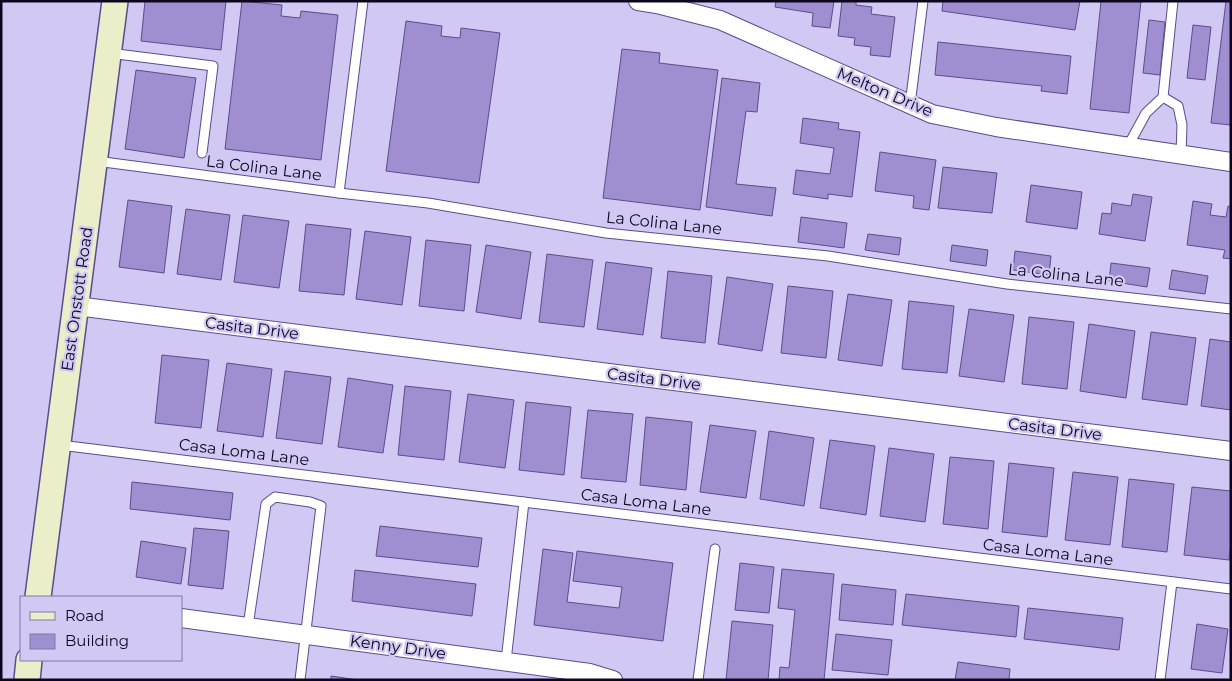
<svg xmlns="http://www.w3.org/2000/svg" width="1232" height="681" viewBox="0 0 1232 681" font-family="Montserrat,sans-serif">
  <style>
    .building { fill: #9f8fd1; stroke: #5d4c8b }
    .lines { fill: none; stroke-linecap: round; stroke-linejoin: round }
    .lane-casing { stroke: #5d4c8b; stroke-width: 11 }
    .street-casing { stroke: #5d4c8b; stroke-width: 20 }
    .secondary-casing { stroke: #5d4c8b; stroke-width: 28 }
    .lane { stroke: #fff; stroke-width: 9 }
    .street { stroke: #fff; stroke-width: 18 }
    .secondary { stroke: #ebeec8; stroke-width: 25 }
    .labels { text-anchor: middle; dominant-baseline: central; stroke-width: 4.5; stroke-linejoin: round; paint-order: stroke }
    .street-label { font-size: 16px; fill: #0e061f; stroke: #d1c8f4 }
  </style>
  <rect width="100%" height="100%" fill="#d1c8f4"/>
  <!-- building -->
  <g class="building">
    <polygon points="145,1 226,1 221,50 141,41"/>
    <polygon points="242,1 282,5 281,16 300,18 301,11 338,15 321,160 225,149"/>
    <polygon points="776,1 834,1 830,28 812,26 813,13 775,7"/>
    <polygon points="842,1 856,1 856,5 872,7 871,14 895,17 890,57 870,55 871,47 854,45 855,38 838,36"/>
    <polygon points="943,1 1080,1 1075,30 942,11"/>
    <polygon points="1101,1 1141,1 1129,113 1090,109"/>
    <polygon points="1226,1 1231,1 1231,125 1211,123"/>
    <polygon points="1149,20 1165,22 1160,75 1143,73"/>
    <polygon points="406,21 442,26 441,36 460,38 461,28 500,33 479,183 386,171"/>
    <polygon points="1193,25 1211,27 1205,80 1187,78"/>
    <polygon points="938,42 1071,56 1067,94 1041,91 1042,86 935,75"/>
    <polygon points="622,49 660,53 659,63 718,70 700,210 603,198"/>
    <polygon points="136,70 196,78 184,158 125,149"/>
    <polygon points="722,78 760,83 757,112 746,111 736,184 776,188 772,216 706,207"/>
    <polygon points="803,118 839,123 838,129 860,132 852,197 828,194 828,199 793,194 796,170 830,174 834,148 800,143"/>
    <polygon points="880,152 936,160 929,210 913,208 914,196 875,191"/>
    <polygon points="943,167 997,173 992,213 938,208"/>
    <polygon points="1031,185 1082,192 1077,229 1026,222"/>
    <polygon points="1133,194 1152,197 1145,241 1099,234 1102,213 1111,214 1112,203 1131,206"/>
    <polygon points="128,200 172,206 164,273 119,267"/>
    <polygon points="1193,201 1212,204 1210,215 1226,217 1228,206 1231,207 1231,259 1223,258 1225,250 1187,245"/>
    <polygon points="186,209 230,215 221,280 177,274"/>
    <polygon points="243,215 289,221 279,288 234,282"/>
    <polygon points="801,217 847,223 844,248 798,242"/>
    <polygon points="306,224 351,229 344,295 299,291"/>
    <polygon points="365,231 411,237 402,305 356,299"/>
    <polygon points="868,234 901,238 899,255 865,250"/>
    <polygon points="426,240 471,245 464,311 419,306"/>
    <polygon points="486,245 531,252 521,319 476,312"/>
    <polygon points="952,245 988,250 986,266 950,261"/>
    <polygon points="1015,251 1051,256 1049,275 1013,270"/>
    <polygon points="547,254 593,260 584,327 539,322"/>
    <polygon points="606,262 652,268 643,335 597,329"/>
    <polygon points="1111,263 1150,268 1147,287 1109,281"/>
    <polygon points="1172,270 1208,276 1205,294 1169,289"/>
    <polygon points="668,271 712,276 705,343 661,338"/>
    <polygon points="727,277 773,284 762,351 718,344"/>
    <polygon points="788,286 833,291 826,358 781,353"/>
    <polygon points="848,294 892,300 882,366 838,360"/>
    <polygon points="909,301 954,306 947,373 902,369"/>
    <polygon points="969,309 1014,315 1004,382 959,376"/>
    <polygon points="1029,317 1074,322 1067,389 1022,384"/>
    <polygon points="1089,324 1135,331 1126,398 1080,391"/>
    <polygon points="1151,332 1196,338 1187,405 1142,399"/>
    <polygon points="1210,339 1231,342 1231,410 1201,406"/>
    <polygon points="162,355 209,360 201,428 155,423"/>
    <polygon points="227,363 272,369 263,437 217,431"/>
    <polygon points="285,371 331,377 322,444 276,438"/>
    <polygon points="348,378 393,385 383,453 338,447"/>
    <polygon points="405,386 451,391 444,460 398,455"/>
    <polygon points="468,394 514,400 505,468 459,462"/>
    <polygon points="526,402 571,407 564,475 519,470"/>
    <polygon points="588,410 633,414 626,482 581,478"/>
    <polygon points="646,417 692,422 686,490 640,485"/>
    <polygon points="710,425 756,431 746,498 700,492"/>
    <polygon points="769,431 814,438 804,506 760,499"/>
    <polygon points="830,440 875,446 866,515 820,508"/>
    <polygon points="889,448 934,454 925,522 880,516"/>
    <polygon points="950,457 994,461 988,529 943,524"/>
    <polygon points="1009,463 1054,468 1047,537 1002,532"/>
    <polygon points="1073,472 1118,477 1110,545 1065,540"/>
    <polygon points="1129,479 1174,484 1167,552 1122,547"/>
    <polygon points="132,482 233,493 230,520 130,509"/>
    <polygon points="1192,487 1231,491 1231,543 1229,560 1184,555"/>
    <polygon points="380,526 482,538 478,567 376,556"/>
    <polygon points="194,528 229,531 223,589 188,585"/>
    <polygon points="141,541 186,548 181,584 136,577"/>
    <polygon points="543,549 573,553 567,602 619,608 622,587 573,581 577,551 673,563 663,641 534,625"/>
    <polygon points="740,563 774,567 769,613 735,610"/>
    <polygon points="782,569 834,574 824,680 779,680 780,667 789,668 795,610 778,608"/>
    <polygon points="355,570 476,584 472,616 352,601"/>
    <polygon points="842,584 896,590 893,625 839,620"/>
    <polygon points="906,594 1019,606 1016,637 902,625"/>
    <polygon points="1028,608 1123,618 1119,650 1024,639"/>
    <polygon points="732,621 773,625 768,680 726,680"/>
    <polygon points="1197,624 1228,629 1222,673 1191,669"/>
    <polygon points="836,634 892,640 888,675 832,670"/>
    <polygon points="958,662 1010,669 1009,680 955,680"/>
    <polygon points="331,676 358,680 331,680"/>
  </g>
  <g class="lines">
    <!-- lane casing -->
    <g class="lane-casing">
      <g id="lane">
        <polyline points="109,53 213,66 202,153"/>
        <polyline points="1163,97 1178,106 1182,125 1181,154"/>
        <polyline points="910,105 923,1"/>
        <polyline points="1128,146 1146,113 1163,97 1173,1"/>
        <polyline points="96,161 339,193 428,203 606,233 828,256 1007,284 1231,309"/>
        <polyline points="339,193 363,1"/>
        <polyline points="60,445 1231,589"/>
        <polyline points="248,626 266,504 275,497 310,502 321,506 300,680"/>
        <polyline points="506,661 524,502"/>
        <polyline points="698,680 715,549"/>
        <polyline points="1160,680 1172,582"/>
      </g>
    </g>
    <!-- street casing -->
    <g class="street-casing">
      <g id="street">
        <polyline points="638,1 657,4 720,20 932,114 996,127 1231,162"/>
        <polyline points="76,306 1231,451"/>
        <polyline points="181,618 590,673 613,680"/>
      </g>
    </g>
    <!-- secondary casing -->
    <g class="secondary-casing">
      <g id="secondary">
        <polyline points="38,597 115,1"/>
        <polyline points="27,680 29,660"/>
      </g>
    </g>
    <!-- lane -->
    <use href="#lane" class="lane"/>
    <!-- street -->
    <use href="#street" class="street"/>
    <!-- secondary -->
    <use href="#secondary" class="secondary"/>
  </g>
  <g class="labels">
    <!-- street labels -->
    <g class="street-label">
      <text transform="translate(885 92) rotate(23)">Melton Drive</text>
      <text transform="translate(264 168) rotate(7)">La Colina Lane</text>
      <text transform="translate(664 223) rotate(6)">La Colina Lane</text>
      <text transform="translate(1066 275) rotate(6)">La Colina Lane</text>
      <text transform="translate(77 299) rotate(-82)">East Onstott Road</text>
      <text transform="translate(252 328) rotate(7)">Casita Drive</text>
      <text transform="translate(654 379) rotate(7)">Casita Drive</text>
      <text transform="translate(1055 429) rotate(7)">Casita Drive</text>
      <text transform="translate(244 452) rotate(7)">Casa Loma Lane</text>
      <text transform="translate(646 502) rotate(7)">Casa Loma Lane</text>
      <text transform="translate(1048 552) rotate(7)">Casa Loma Lane</text>
      <text transform="translate(398 647) rotate(8)">Kenny Drive</text>
    </g>
  </g>
  <!-- border -->
  <rect width="1232" height="681" fill="none" stroke="#0e061f" stroke-width="5"/>
  <!-- legend -->
  <rect x="20" y="596" width="162" height="65" fill="#d1c8f4" stroke="#837a9f"/>
  <rect x="30" y="612" width="25" height="8" fill="#ebeec8" stroke="#837a9f"/>
  <text x="65" y="621" font-size="15" fill="#0e061f">Road</text>
  <rect x="30" y="634" width="25" height="15" fill="#9f8fd1" stroke="#837a9f"/>
  <text x="65" y="646" font-size="15" fill="#0e061f">Building</text>
</svg>
